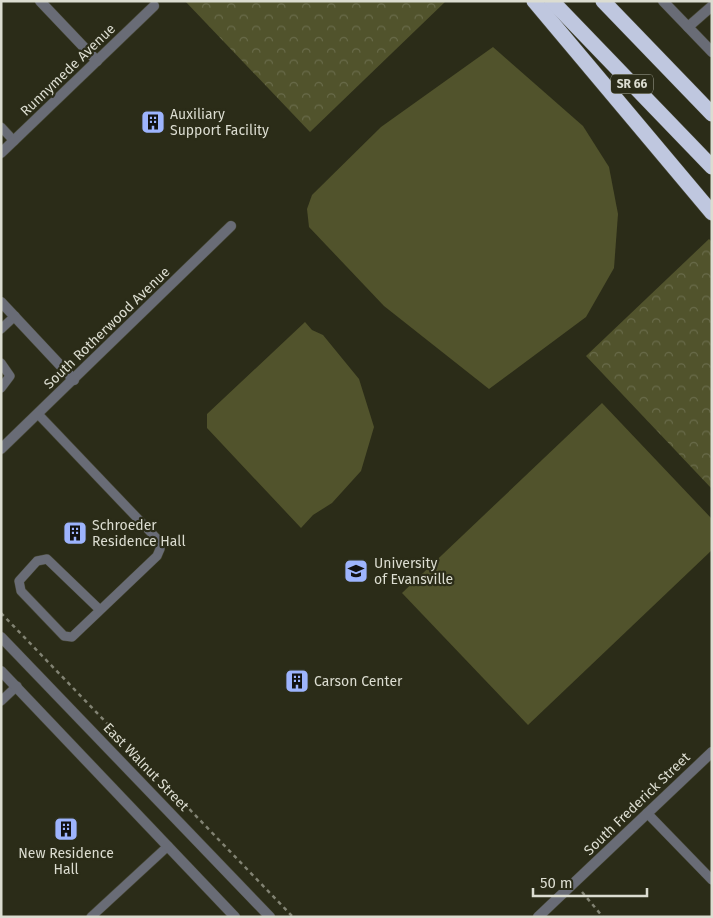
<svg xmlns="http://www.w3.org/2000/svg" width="713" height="918" viewBox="0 0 713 918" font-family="'Fira Sans',sans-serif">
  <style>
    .green { fill: #51532c }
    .park { fill: url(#park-crowns) }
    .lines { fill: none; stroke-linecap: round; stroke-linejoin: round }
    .service-casing { stroke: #474836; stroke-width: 10 }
    .minor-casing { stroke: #474836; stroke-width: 11 }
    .tertiary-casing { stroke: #474836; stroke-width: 11 }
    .motorway-casing { stroke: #474836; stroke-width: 16 }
    .path { stroke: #828373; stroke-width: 2.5; stroke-dasharray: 4 4; stroke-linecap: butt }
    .service { stroke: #696c76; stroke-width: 9 }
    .minor { stroke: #696c76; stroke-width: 10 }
    .tertiary { stroke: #696c76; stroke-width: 10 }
    .motorway { stroke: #bfc7df; stroke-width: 15 }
    .labels { text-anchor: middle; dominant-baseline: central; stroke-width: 4.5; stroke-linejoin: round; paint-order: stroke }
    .shield { fill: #2b2c18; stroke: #a7a89a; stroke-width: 1 }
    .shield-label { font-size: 12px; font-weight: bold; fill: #dcddd1 }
    .street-label { font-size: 14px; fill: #dcddd1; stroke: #2b2c18 }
    .poi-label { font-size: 14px; fill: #dcddd1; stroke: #2b2c18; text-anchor: start }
  </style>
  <defs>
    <pattern id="park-crowns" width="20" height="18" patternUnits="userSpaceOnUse" patternTransform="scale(1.25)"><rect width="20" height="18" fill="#51532c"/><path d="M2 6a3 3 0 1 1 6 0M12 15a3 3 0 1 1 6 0" fill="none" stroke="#696b4a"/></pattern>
  </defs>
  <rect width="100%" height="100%" fill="#2b2c18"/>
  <!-- green -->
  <g class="green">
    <polygon points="493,47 583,126 609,167 618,214 614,268 586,317 489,389 384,306 309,227 307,209 312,195 381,127"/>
    <polygon points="305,322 312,330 323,335 359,379 374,427 361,471 332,503 313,515 301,528 207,428 207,414"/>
    <polygon points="602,403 712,519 712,550 528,725 402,593"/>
  </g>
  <!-- park -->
  <g class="park">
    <polygon points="185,1 446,1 310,132"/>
    <polygon points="709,239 712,242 712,489 586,356"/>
  </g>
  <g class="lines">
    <!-- service casing -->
    <g class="service-casing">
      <g id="service">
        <polyline points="1,127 14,141"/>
        <polyline points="1,329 15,316"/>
        <polyline points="1,363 10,376 1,388"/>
        <polyline points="38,414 160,542 160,549 157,556 72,637 64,636 21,591 19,581 37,561 47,559 100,610"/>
        <polyline points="1,701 17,686"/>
        <polyline points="647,813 712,880"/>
        <polyline points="91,917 168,846"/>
      </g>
    </g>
    <!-- minor casing -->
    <g class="minor-casing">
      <g id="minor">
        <polyline points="40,1 97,61"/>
        <polyline points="688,27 712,6"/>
        <polyline points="1,153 154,6"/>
        <polyline points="1,302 74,380"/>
        <polyline points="1,449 231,226"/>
        <polyline points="538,917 712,752"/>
      </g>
    </g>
    <!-- tertiary casing -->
    <g class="tertiary-casing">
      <g id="tertiary">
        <polyline points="663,1 712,52"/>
        <polyline points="1,637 270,917"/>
        <polyline points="1,671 235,917"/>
      </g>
    </g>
    <!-- motorway casing -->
    <g class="motorway-casing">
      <g id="motorway">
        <polyline points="534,1 712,213"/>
        <polyline points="552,1 712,167"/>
        <polyline points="603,1 712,114"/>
      </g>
    </g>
    <!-- path -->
    <g class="path">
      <polyline points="1,613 293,917"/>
      <polyline points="582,892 603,917"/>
    </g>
    <!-- service -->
    <use href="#service" class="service"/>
    <!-- minor -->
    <use href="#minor" class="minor"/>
    <!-- tertiary -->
    <use href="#tertiary" class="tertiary"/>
    <!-- motorway -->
    <use href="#motorway" class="motorway"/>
  </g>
  <!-- icons -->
  <defs>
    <g id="building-square" transform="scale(1.25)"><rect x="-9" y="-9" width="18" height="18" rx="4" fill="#9db4fd" stroke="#2b2c18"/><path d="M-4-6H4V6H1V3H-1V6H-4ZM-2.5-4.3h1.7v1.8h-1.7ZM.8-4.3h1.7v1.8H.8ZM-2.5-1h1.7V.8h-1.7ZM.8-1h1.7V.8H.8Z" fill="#111"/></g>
    <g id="university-square" transform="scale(1.25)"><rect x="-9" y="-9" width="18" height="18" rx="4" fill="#9db4fd" stroke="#2b2c18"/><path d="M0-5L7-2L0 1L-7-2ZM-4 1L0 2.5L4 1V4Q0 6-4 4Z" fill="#111"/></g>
  </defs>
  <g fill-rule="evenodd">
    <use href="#building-square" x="153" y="122"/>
    <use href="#building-square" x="75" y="533"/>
    <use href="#university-square" x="356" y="571"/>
    <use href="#building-square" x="297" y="681"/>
    <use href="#building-square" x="66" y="829"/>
  </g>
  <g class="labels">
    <!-- shield labels -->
    <rect class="shield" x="611" y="74.5" width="42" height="19" rx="4"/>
    <g class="shield-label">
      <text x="632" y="84">SR 66</text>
    </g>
    <!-- street labels -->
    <g class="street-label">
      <text transform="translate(68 70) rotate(-44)">Runnymede Avenue</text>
      <text transform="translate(107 328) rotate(-44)">South Rotherwood Avenue</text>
      <text transform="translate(146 767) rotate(46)">East Walnut Street</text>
      <text transform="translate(637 804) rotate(-44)">South Frederick Street</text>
    </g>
    <!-- poi labels -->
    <g class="poi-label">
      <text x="170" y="114">Auxiliary<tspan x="170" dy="16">Support Facility</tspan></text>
      <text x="92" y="525">Schroeder<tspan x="92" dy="16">Residence Hall</tspan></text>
      <text x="374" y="563">University<tspan x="374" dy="16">of Evansville</tspan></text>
      <text x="314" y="681">Carson Center</text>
      <text x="66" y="853" text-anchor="middle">New Residence<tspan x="66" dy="16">Hall</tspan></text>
    </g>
  </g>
  <!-- border -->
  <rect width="713" height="918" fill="none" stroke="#dcddd1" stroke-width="5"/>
  <!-- scale -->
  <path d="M533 888v8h114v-8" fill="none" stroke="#dcddd1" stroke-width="2.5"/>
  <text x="540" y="888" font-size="15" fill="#dcddd1" stroke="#2b2c18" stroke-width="4" paint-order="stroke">50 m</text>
</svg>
